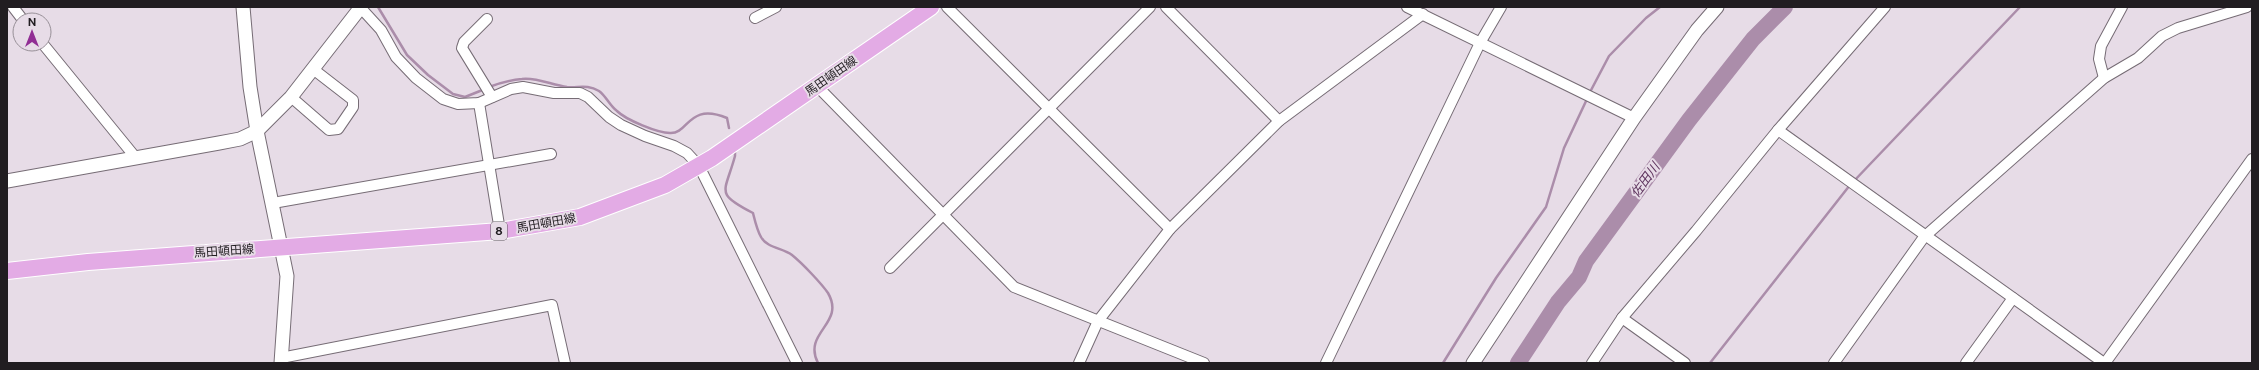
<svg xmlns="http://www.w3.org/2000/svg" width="2259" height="370" viewBox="0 0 2259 370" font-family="'Public Sans','Noto Sans JP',sans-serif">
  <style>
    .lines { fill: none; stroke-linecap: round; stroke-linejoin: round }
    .stream { stroke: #ab8daa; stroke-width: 2.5 }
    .river { stroke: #ab8daa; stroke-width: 16 }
    .minor-casing { stroke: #766c75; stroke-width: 12 }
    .tertiary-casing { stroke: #766c75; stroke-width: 15 }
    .primary-casing { stroke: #fff; stroke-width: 18 }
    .minor { stroke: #fff; stroke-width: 10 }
    .tertiary { stroke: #fff; stroke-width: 13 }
    .primary { stroke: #e3abe5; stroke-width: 16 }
    .labels { text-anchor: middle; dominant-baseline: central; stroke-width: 4; stroke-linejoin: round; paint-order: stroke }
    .shield { fill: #e7dce7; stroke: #5c565c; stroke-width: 1 }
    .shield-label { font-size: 11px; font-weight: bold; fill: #211d21 }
    .street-label { font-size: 12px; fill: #211d21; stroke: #e7dce7 }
    .water-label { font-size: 13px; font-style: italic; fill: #5d335d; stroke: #e7dce7 }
  </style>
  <rect width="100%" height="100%" fill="#e7dce7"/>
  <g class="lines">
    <!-- stream -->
    <g class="stream">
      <polyline points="378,7 407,55 428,75 453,94 465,97 485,89"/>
      <path d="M489 87C500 83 510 80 522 79 536 77 552 85 567 87 579 88 587 84 599 91 606 96 610 106 617 111 626 120 658 133 670 133 689 134 688 102 727 118L729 128"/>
      <polyline points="1589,94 1609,56 1646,18 1660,7"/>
      <path d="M735 152V156C725 193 714 193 753 213 755 221 757 230 761 237 767 248 783 248 792 255 802 263 821 283 828 293 846 324 802 332 818 363"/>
      <polyline points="1853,182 2020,7"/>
      <polyline points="1443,363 1496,278 1546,207 1564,148 1587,99"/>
      <polyline points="1710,363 1850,185"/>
    </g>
    <!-- river -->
    <polyline class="river" points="1518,363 1558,302 1579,277 1586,261 1689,120 1753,39 1785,7"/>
    <!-- minor casing -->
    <g class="minor-casing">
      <g id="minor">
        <polyline points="13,7 23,20"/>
        <polyline points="360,7 381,30 396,57 416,78 443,99 458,104 479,103 511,89 523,87 554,93 580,93 588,97 609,117 621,125 645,136 674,146 687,153 699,166 797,363"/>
        <polyline points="947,7 1170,229"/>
        <polyline points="1166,7 1279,121"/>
        <polyline points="1407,7 1634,118"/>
        <polyline points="755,18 776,7"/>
        <polyline points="487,19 464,42 462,48 492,97"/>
        <polyline points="43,44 136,158"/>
        <polyline points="2104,78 2099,59 2101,46 2122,7"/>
        <polyline points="817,86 1014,287 1204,363"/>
        <polyline points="291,97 329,130 338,129 353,107 353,100 313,69"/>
        <polyline points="479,103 500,231"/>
        <polyline points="1778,130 2104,363"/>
        <polyline points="273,203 551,154"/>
        <polyline points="890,268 1150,7"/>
        <polyline points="1622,318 1685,363"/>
        <polyline points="281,358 552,305 565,363"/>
        <polyline points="1079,363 1098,321 1170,229 1279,121 1423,14"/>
        <polyline points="1326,363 1480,43 1501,7"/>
        <polyline points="1592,363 1622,318 1696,231 1778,130 1885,7"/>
        <polyline points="1834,363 1924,237 2104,78 2138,58 2162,36 2178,28 2247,7"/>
        <polyline points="1966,363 2013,298"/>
        <polyline points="2105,363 2252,159"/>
      </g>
    </g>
    <!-- tertiary casing -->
    <g class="tertiary-casing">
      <g id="tertiary">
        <polyline points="243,7 250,87 257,131 287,276 281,363"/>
        <polyline points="7,181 219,143 240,139 257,131 291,97 361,7"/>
        <polyline points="1473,363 1634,118 1697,30 1717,7"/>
      </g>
    </g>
    <!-- primary casing -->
    <g class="primary-casing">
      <polyline id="primary" points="7,271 88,262 500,231 580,217 665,185 712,158 931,7"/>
    </g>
    <!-- minor -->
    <use href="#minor" class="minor"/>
    <!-- tertiary -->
    <use href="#tertiary" class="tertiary"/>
    <!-- primary -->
    <use href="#primary" class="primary"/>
  </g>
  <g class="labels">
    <!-- shield labels -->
    <rect class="shield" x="491" y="222" width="16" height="18" rx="3"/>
    <g class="shield-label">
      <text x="499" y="231">8</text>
    </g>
    <!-- street labels -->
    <g class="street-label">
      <text transform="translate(831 76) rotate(-35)">馬田頓田線</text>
      <text transform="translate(546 223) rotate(-10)">馬田頓田線</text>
      <text transform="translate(224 251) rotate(-4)">馬田頓田線</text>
    </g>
    <!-- water labels -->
    <g class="water-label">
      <text transform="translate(1645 180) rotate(-54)">佐田川</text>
    </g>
  </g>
  <!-- border -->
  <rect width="2259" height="370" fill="none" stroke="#211d21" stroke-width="16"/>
  <!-- north arrow -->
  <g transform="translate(32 32)"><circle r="19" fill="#e7dce7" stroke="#989098"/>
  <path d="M0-3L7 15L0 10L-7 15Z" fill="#912e94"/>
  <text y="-6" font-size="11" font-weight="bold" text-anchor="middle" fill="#211d21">N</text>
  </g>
</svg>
